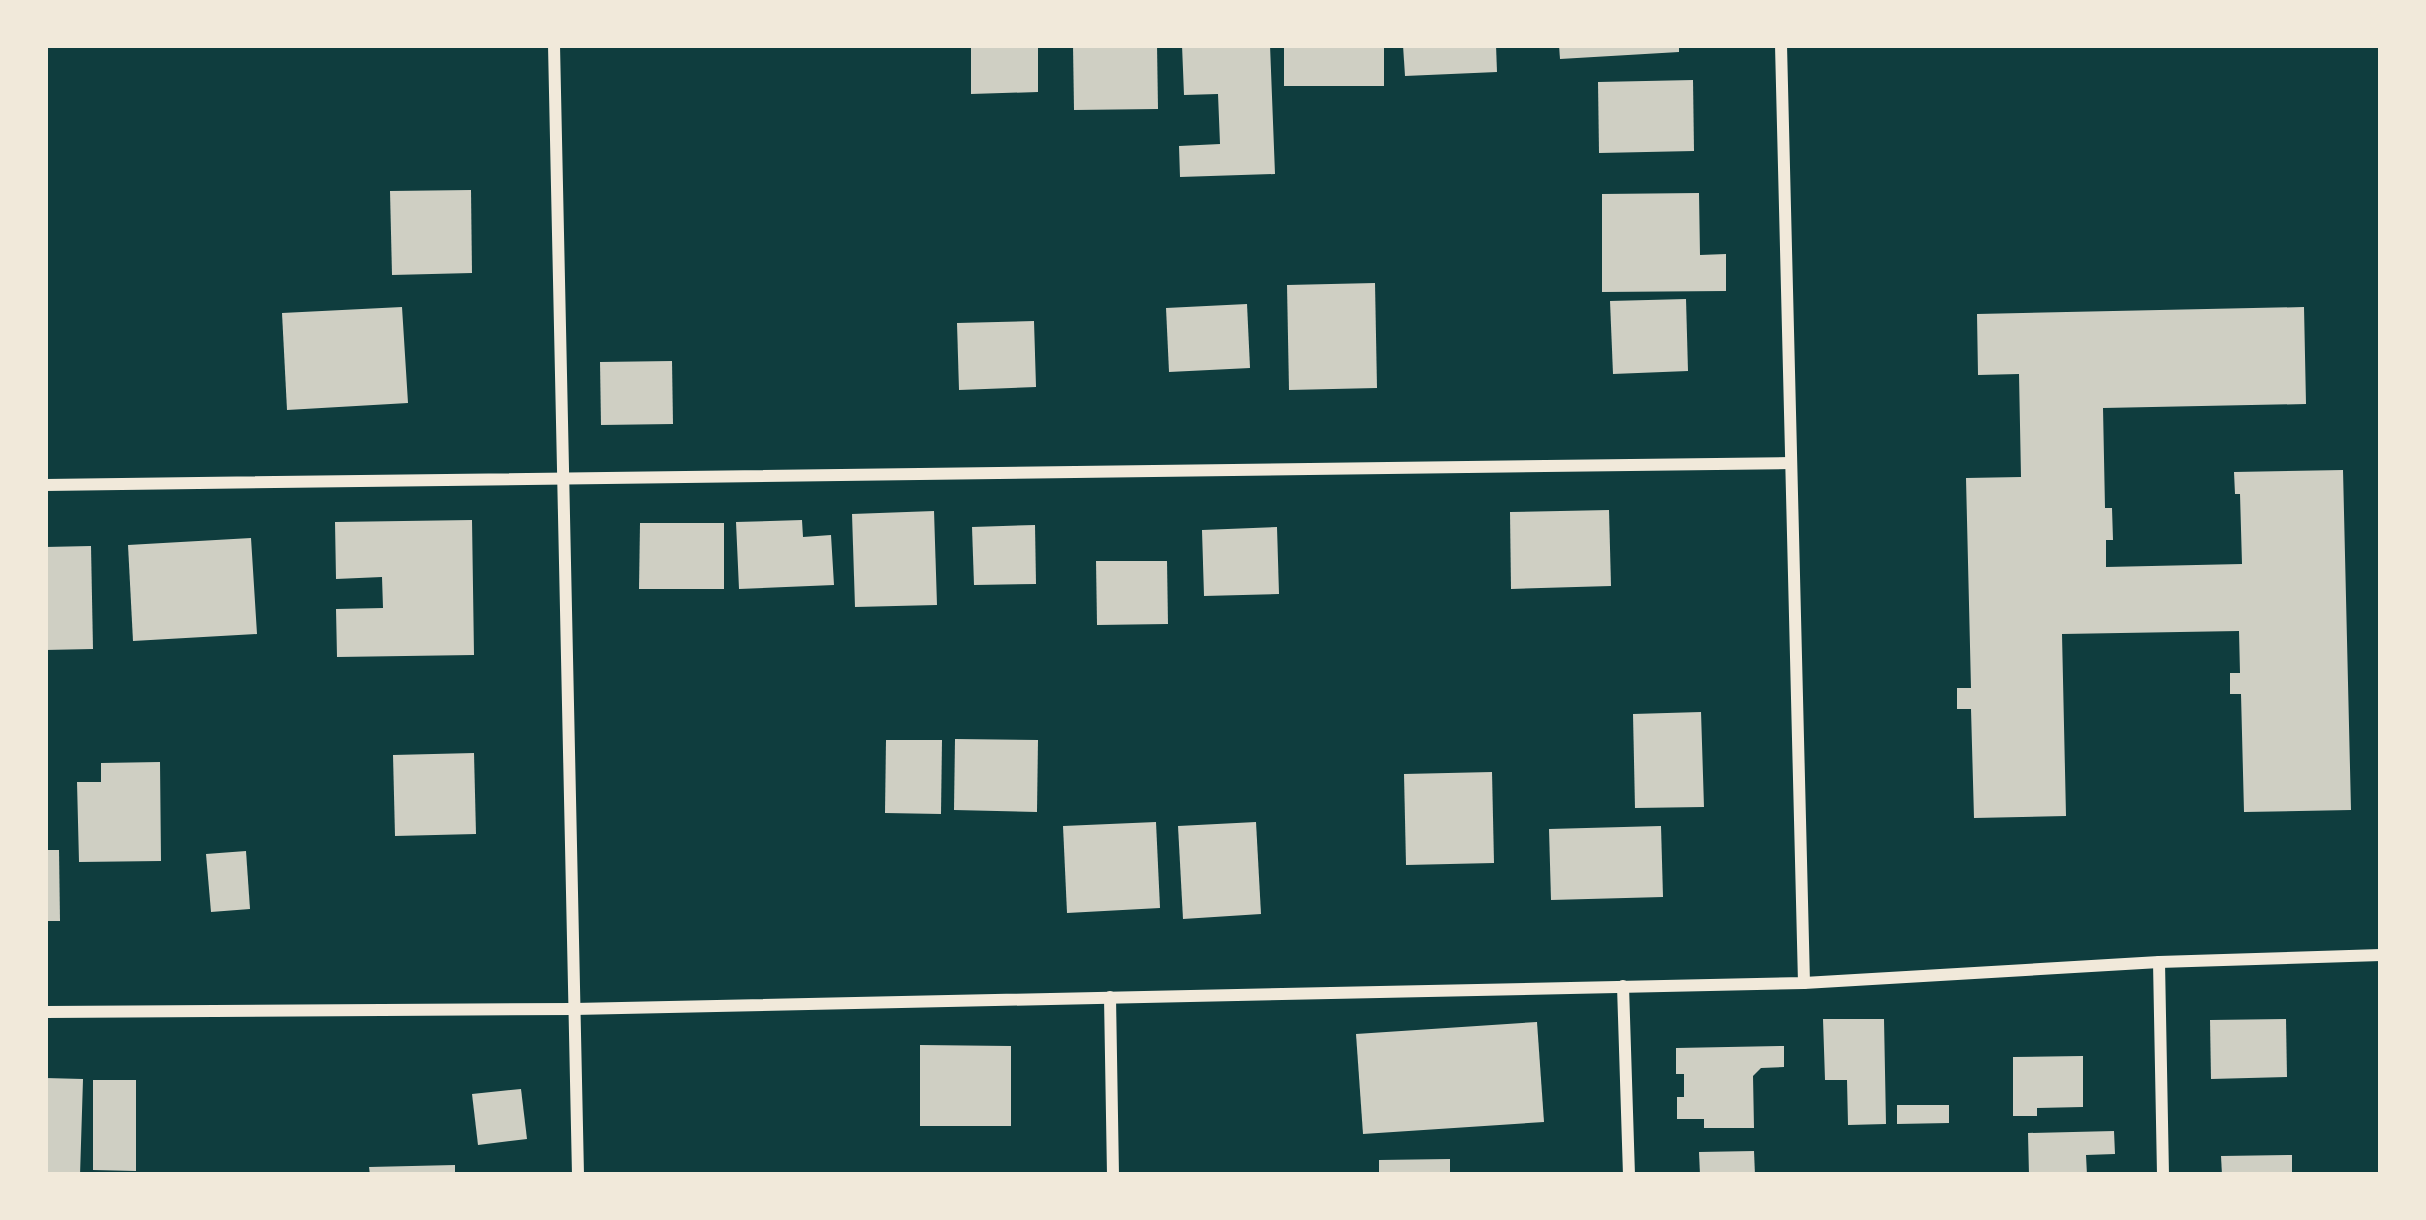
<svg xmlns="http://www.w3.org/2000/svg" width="2426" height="1220" viewBox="0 0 2426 1220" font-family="'Exo 2',sans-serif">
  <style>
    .building { fill: #cfcfc3 }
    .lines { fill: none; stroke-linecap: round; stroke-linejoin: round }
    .minor { stroke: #f1e9da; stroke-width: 12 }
  </style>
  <rect width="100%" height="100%" fill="#0f3d3e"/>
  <!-- building -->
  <g class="building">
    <polygon points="971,45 1038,45 1038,92 971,94"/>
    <polygon points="1073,45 1157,45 1158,109 1074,110"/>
    <polygon points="1182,45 1270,45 1275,174 1180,177 1179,146 1220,144 1218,94 1184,95"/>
    <rect x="1284" y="45" width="100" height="41"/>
    <polygon points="1403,45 1496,45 1497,72 1405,76"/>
    <polygon points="1559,45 1679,45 1679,52 1560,59"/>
    <polygon points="1693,80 1694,151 1599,153 1598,82"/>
    <polygon points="471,190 472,273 392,275 390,191"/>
    <polygon points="1699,193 1700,255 1726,254 1726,291 1602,292 1602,194"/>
    <polygon points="1375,283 1377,388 1289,390 1287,285"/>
    <polygon points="1686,299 1688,371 1613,374 1610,301"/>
    <polygon points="1247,304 1250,368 1169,372 1166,308"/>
    <polygon points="402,307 408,403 287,410 282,313"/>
    <polygon points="2304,307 2306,404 2103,408 2105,508 2112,508 2113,540 2106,540 2106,567 2242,564 2240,494 2235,494 2234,472 2343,470 2351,810 2244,812 2241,694 2230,694 2230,673 2240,673 2239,631 2062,634 2066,816 1974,818 1971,709 1957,709 1957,688 1971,688 1966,478 2021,477 2019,374 1978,375 1977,314"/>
    <polygon points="1034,321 1036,387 959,390 957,323"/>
    <polygon points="672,361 673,424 601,425 600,362"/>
    <polygon points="1609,510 1611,586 1511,589 1510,512"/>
    <polygon points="934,511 937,605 855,607 852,514"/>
    <polygon points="472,520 474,655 337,657 336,609 383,608 382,577 336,579 335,522"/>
    <polygon points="802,520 803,537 831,535 834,585 739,589 736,522"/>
    <polygon points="640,523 724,523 724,589 639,589"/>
    <polygon points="1035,525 1036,584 974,585 972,527"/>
    <polygon points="1277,527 1279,594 1204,596 1202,530"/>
    <polygon points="251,538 257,634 133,641 128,545"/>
    <polygon points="91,546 93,649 45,650 45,547"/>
    <polygon points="1096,561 1167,561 1168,624 1097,625"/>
    <polygon points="1701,712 1704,807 1635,808 1633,714"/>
    <polygon points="955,739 1038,740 1037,812 954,810"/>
    <polygon points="886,740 942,740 941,814 885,813"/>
    <polygon points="474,753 476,834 395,836 393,755"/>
    <polygon points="160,762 161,861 79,862 77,782 101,782 101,763"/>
    <polygon points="1492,772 1494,863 1406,865 1404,774"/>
    <polygon points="1156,822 1160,908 1067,913 1063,826"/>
    <polygon points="1256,822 1261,914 1183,919 1178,826"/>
    <polygon points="1661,826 1663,897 1551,900 1549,829"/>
    <polygon points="45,850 59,850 60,921 45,921"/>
    <polygon points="246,851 250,909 211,912 206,854"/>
    <polygon points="1823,1019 1884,1019 1886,1124 1848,1125 1847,1080 1825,1080"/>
    <polygon points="2286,1019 2287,1077 2211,1079 2210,1020"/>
    <polygon points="1537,1022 1544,1122 1363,1134 1356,1034"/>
    <polygon points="920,1045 1011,1046 1011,1126 920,1126"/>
    <polygon points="1784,1046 1784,1067 1761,1068 1753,1076 1754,1128 1704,1128 1704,1119 1677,1119 1677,1097 1684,1097 1684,1074 1676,1074 1676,1048"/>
    <polygon points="2083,1056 2083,1107 2037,1108 2037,1116 2013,1116 2013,1057"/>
    <polygon points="45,1078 83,1079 80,1175 45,1175"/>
    <polygon points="93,1080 136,1080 136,1171 93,1170"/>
    <polygon points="521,1089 527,1139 478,1145 472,1094"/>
    <polygon points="1897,1105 1949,1105 1949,1123 1897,1124"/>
    <polygon points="2114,1131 2115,1154 2086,1155 2087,1175 2029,1175 2028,1133"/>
    <polygon points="1754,1151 1755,1175 1700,1175 1699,1152"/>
    <polygon points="2292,1155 2292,1175 2222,1175 2221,1156"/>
    <polygon points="1450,1159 1450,1175 1379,1175 1379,1160"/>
    <polygon points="455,1165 455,1175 370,1175 369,1167"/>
  </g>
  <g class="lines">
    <!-- minor -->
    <g class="minor">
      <polyline points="554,45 578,1175"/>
      <polyline points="1781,45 1804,983"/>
      <polyline points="45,485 1790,463"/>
      <polyline points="2159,962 2163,1175"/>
      <polyline points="1623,986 1629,1175"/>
      <polyline points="1110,997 1113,1175"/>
      <polyline points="45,1012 574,1009 1804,983 2159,962 2381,955"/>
    </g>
  </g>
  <!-- border -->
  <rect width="2426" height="1220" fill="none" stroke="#f1e9da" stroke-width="96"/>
</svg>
